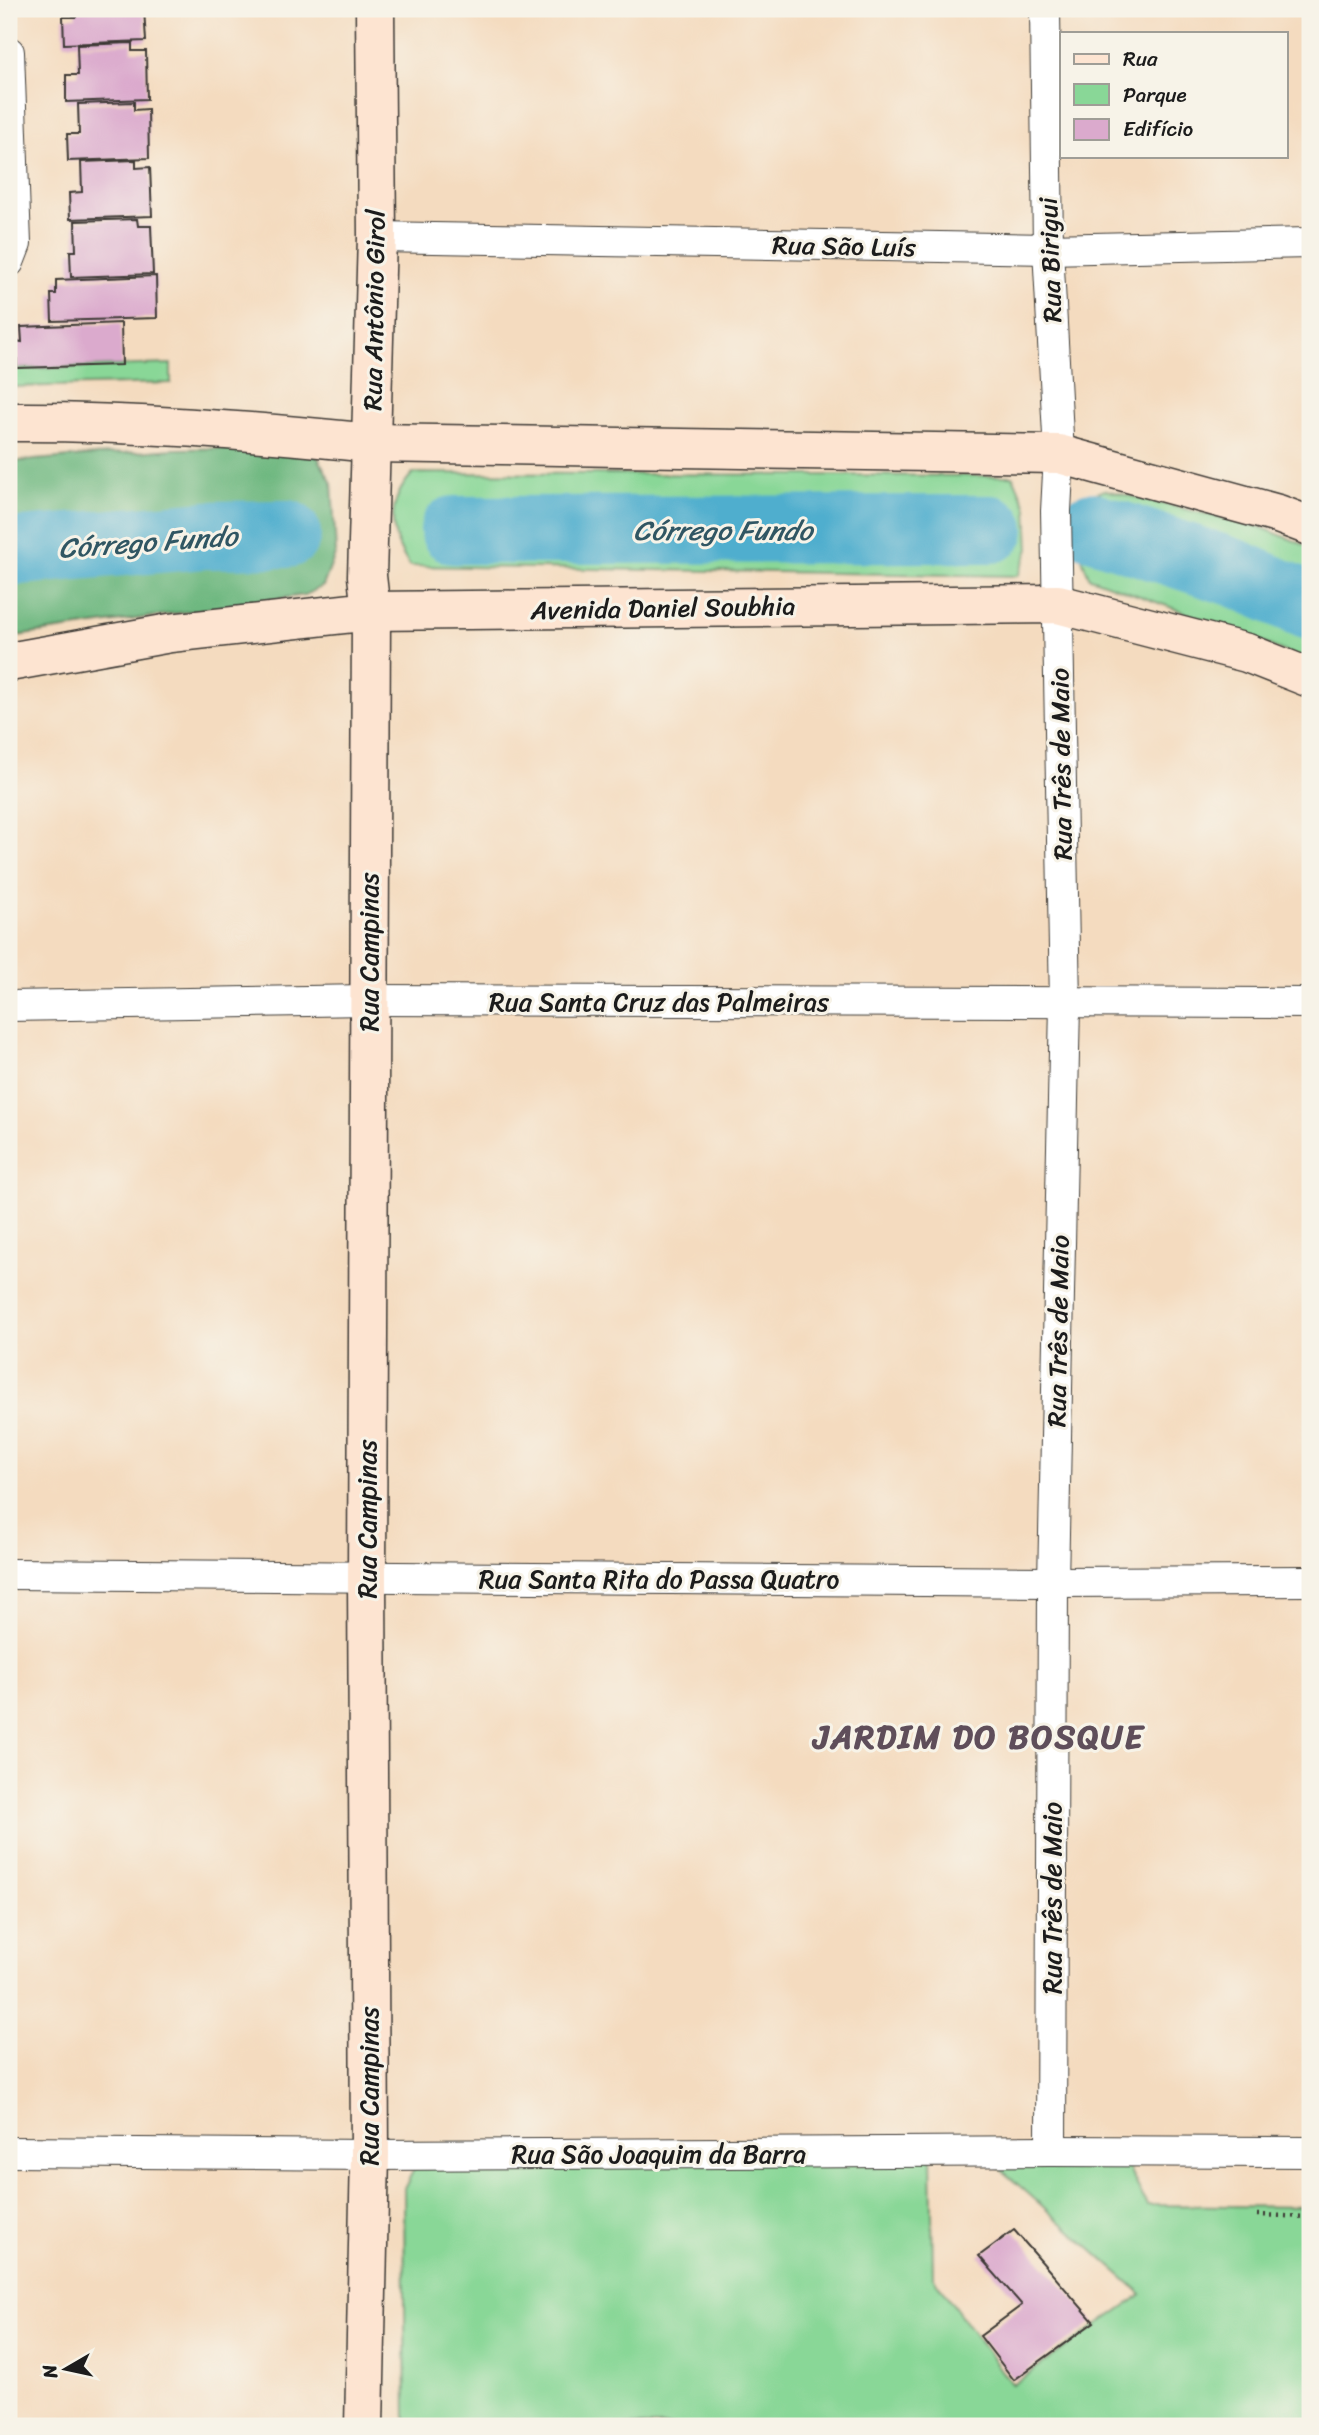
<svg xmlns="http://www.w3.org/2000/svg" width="1319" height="2435" viewBox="0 0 1319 2435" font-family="Sriracha,sans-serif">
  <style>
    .green { fill: #89d797; stroke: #527a5a; stroke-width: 2 }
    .forest { fill: #6eb880; stroke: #456a4e; stroke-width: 2 }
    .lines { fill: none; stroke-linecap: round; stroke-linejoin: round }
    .river { stroke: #4faece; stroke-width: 68 }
    .building { fill: #dbaacd }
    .street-casing { stroke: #3c3934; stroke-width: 32 }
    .secondary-casing { stroke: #3c3934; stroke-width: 41 }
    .path { stroke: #3c3934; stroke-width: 4.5; stroke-dasharray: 2 5; stroke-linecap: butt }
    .street { stroke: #fff; stroke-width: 30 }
    .secondary { stroke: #fde4d1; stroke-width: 38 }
    .labels { text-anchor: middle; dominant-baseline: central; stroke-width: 6; stroke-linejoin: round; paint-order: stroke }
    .street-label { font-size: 26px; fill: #1c1c1c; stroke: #f7f3e8 }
    .water-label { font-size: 28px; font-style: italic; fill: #305663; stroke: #f7f3e8 }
    .district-label { font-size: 33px; font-weight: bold; letter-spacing: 2px; fill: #5f4e5a; stroke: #f7f3e8 }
  </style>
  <rect width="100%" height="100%" fill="#f7f3e8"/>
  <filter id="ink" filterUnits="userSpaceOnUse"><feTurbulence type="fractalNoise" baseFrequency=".0143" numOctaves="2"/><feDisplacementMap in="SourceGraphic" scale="14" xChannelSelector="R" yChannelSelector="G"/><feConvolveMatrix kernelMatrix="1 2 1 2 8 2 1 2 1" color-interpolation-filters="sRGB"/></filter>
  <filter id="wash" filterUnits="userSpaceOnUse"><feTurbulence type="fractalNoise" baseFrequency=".00686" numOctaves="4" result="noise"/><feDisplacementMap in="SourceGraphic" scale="28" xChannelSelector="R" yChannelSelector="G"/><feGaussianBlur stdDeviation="1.57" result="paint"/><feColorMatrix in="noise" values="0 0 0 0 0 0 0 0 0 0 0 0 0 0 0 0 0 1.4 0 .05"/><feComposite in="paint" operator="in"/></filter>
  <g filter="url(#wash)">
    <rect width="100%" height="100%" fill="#f4dbbf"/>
    <!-- green -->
    <g class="green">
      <polygon points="171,364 171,383 9,387 9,369"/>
      <path d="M413 473 1013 476 1027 508 1029 549 1018 576 410 566C388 535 386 502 413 473Z"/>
      <path d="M1105 490 1260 527 1310 547V662L1222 626 1090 578C1076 552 1076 524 1086 496Z"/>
      <polygon points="980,2151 1120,2151 1147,2205 1310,2207 1310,2426 406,2426 404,2189 417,2163 931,2152 933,2277 1012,2385 1142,2294"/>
    </g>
    <!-- forest -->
    <polygon class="forest" points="253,448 316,454 332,483 336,552 323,586 305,595 9,637 9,462 174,449"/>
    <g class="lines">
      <!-- river -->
      <g class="river">
        <polyline points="1092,526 1235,573 1310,606"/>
        <polyline points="454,530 991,529"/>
        <polyline points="9,552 206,535 287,534"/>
      </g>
    </g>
    <g id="blocks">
      <!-- building -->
      <g class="building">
        <polygon points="76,9 144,9 146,41 64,44 63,17 76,17"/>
        <polygon points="132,43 132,51 146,51 147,99 66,102 66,75 78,75 77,45"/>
        <polygon points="134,102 134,110 148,109 149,158 68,161 67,134 79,134 78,104"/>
        <polygon points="136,160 136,168 150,167 152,216 70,219 69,193 82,192 81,162"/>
        <polygon points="137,219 138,226 151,226 153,274 71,277 70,251 76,251 75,221"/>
        <polygon points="156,276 157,318 52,321 51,294 56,294 56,280"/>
        <polygon points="121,323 122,365 17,368 16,341 22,342 21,327"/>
        <polygon points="1014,2230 1094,2322 1014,2380 980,2336 1022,2305 979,2256"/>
      </g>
    </g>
  </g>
  <g filter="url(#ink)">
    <use href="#blocks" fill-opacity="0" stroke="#3c3934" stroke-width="2"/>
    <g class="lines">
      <!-- street casing -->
      <g class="street-casing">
        <g id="street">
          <polyline points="1045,9 1048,249 1059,454 1056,511 1065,1004 1053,1582 1051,2151"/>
          <polyline points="9,52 16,244 9,262"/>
          <polyline points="377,237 1048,249 1310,243"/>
          <polyline points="9,1006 368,1000 1310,1003"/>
          <polyline points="9,1574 1053,1582 1310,1581"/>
          <polyline points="9,2152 370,2155 1051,2151 1310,2152"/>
        </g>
      </g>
      <!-- secondary casing -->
      <g class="secondary-casing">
        <g id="secondary">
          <path d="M9 422C130 421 251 431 371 443L1059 454 1278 514 1310 526"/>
          <polyline points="9,662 170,633 371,611 1058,604 1247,653 1310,678"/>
          <polyline points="364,2426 370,2155 367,1577 371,611 367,576 377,237 375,9"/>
        </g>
      </g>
      <!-- path -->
      <polyline class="path" points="1257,2215 1310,2217"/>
      <!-- street -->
      <use href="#street" class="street"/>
      <!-- secondary -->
      <use href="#secondary" class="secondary"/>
    </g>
  </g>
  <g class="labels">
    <!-- street labels -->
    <g class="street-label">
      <text transform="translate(844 246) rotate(1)">Rua São Luís</text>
      <text transform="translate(1050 260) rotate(-92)">Rua Birigui</text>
      <text transform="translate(374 310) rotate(-89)">Rua Antônio Girol</text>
      <text transform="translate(663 608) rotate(-1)">Avenida Daniel Soubhia</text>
      <text transform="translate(1061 764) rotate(-91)">Rua Três de Maio</text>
      <text transform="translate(369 952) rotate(-90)">Rua Campinas</text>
      <text x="659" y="1002">Rua Santa Cruz das Palmeiras</text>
      <text transform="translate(1058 1331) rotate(-89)">Rua Três de Maio</text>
      <text transform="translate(367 1519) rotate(-90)">Rua Campinas</text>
      <text x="659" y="1579">Rua Santa Rita do Passa Quatro</text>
      <text transform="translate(1052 1898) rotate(-90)">Rua Três de Maio</text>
      <text transform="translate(369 2086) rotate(-90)">Rua Campinas</text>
      <text x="659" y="2154">Rua São Joaquim da Barra</text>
    </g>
    <!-- water labels -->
    <g class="water-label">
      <text x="723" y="530">Córrego Fundo</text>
      <text transform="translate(148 542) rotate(-4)">Córrego Fundo</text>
    </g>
    <!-- district labels -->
    <g class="district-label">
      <text x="979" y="1737">JARDIM DO BOSQUE</text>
    </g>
  </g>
  <!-- margin -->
  <rect width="1319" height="2435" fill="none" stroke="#f7f3e8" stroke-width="35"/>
  <!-- legend -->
  <rect x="1060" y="32" width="228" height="126" fill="#f7f3e8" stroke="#9f9d96" stroke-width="2"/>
  <rect x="1074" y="54" width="35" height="10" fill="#fde4d1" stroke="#9f9d96" stroke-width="2"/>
  <text x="1123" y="66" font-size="21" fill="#1c1c1c">Rua</text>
  <rect x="1074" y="84" width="35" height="21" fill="#89d797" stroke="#9f9d96" stroke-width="2"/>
  <text x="1123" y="102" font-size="21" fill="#1c1c1c">Parque</text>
  <rect x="1074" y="119" width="35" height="21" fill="#dbaacd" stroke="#9f9d96" stroke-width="2"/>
  <text x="1123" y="136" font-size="21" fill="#1c1c1c">Edifício</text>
  <!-- north arrow -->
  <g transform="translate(66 2369) rotate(261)" stroke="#f7f3e8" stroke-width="5" paint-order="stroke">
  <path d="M0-5L12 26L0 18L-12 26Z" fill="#1c1c1c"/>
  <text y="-10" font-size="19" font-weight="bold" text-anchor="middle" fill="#1c1c1c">N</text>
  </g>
</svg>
